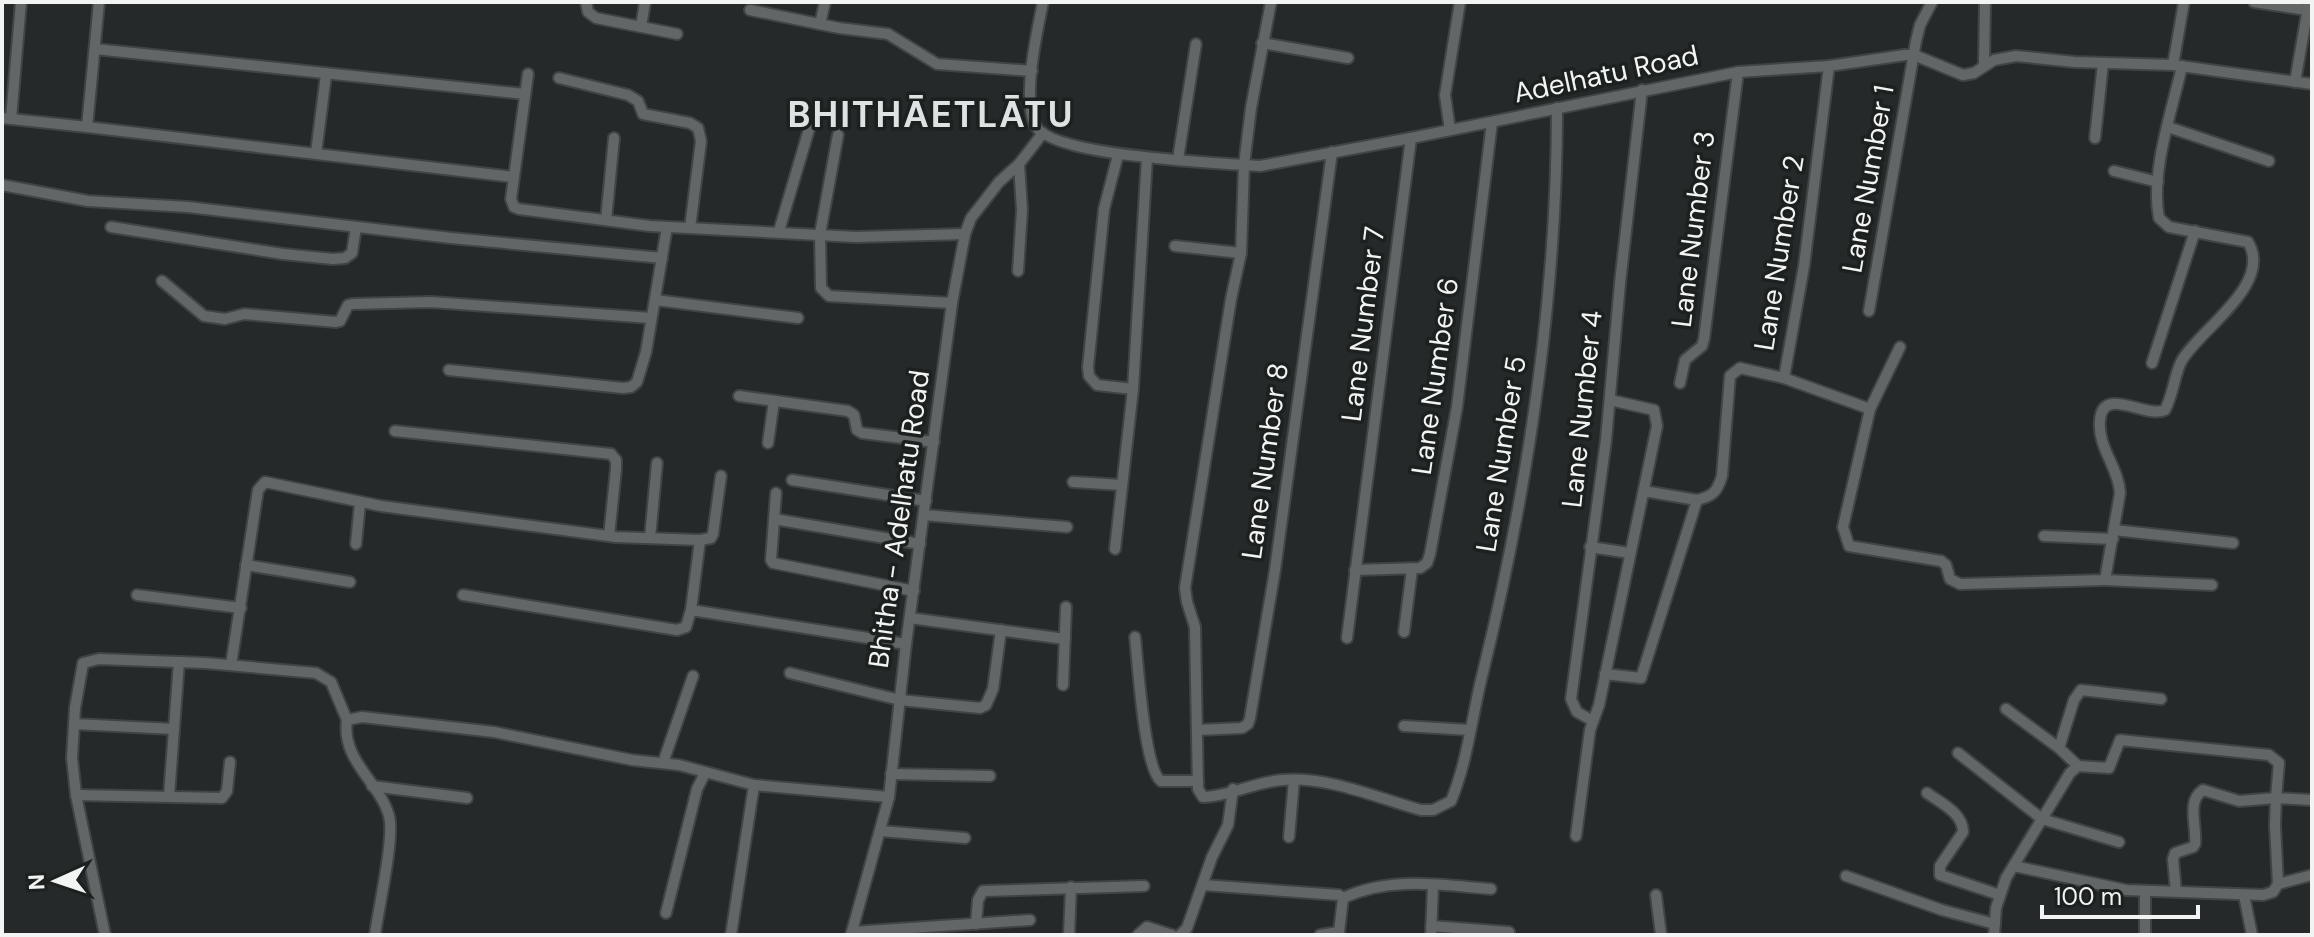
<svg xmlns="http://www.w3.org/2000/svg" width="2314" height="937" viewBox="0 0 2314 937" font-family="'DM Sans',sans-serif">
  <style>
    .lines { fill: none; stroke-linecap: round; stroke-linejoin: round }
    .street-casing { stroke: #414444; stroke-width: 14 }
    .street { stroke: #626666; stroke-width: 10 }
    .labels { text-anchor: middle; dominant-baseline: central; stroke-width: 7; stroke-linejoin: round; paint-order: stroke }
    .street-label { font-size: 28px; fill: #f2f4f4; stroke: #1c201f }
    .district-label { font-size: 36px; font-weight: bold; letter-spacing: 2px; fill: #dde2e2; stroke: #1c201f }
  </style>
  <rect width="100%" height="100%" fill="#262929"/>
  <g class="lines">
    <!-- street casing -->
    <g class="street-casing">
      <g id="street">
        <polyline points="99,2 87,127 513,177"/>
        <polyline points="586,2 588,12 596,18 677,34"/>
        <path d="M1043 2C1037 32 1022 97 1035 125 1050 156 1208 162 1244 165L1260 166 1411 138 1738 72 1829 66 1905 55H1914L1963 75 1974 73 1994 60 2016 56 2075 62 2173 65 2312 84"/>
        <path d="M1271 2 1251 108 1244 165 1241 253 1231 299 1185 588 1187 602 1195 627 1198 789 1203 797C1227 797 1255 782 1282 780 1329 776 1377 798 1421 810H1433L1451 801C1468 760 1472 715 1483 672 1528 488 1557 298 1557 108"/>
        <polyline points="2254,2 2307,10"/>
        <polyline points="750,10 839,28 888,34 937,64 1032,71"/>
        <polyline points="820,24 825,2"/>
        <polyline points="641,27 645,2"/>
        <polyline points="1262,43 1348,58"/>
        <polyline points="95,49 525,94"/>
        <polyline points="1984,65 1985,2"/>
        <polyline points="2173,65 2184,2"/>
        <path d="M1829 66 1804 266 1784 378 1870 409 1843 527 1849 546 1941 561 1946 565 1950 579 1960 584 2105 580 2120 493C2119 468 2097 447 2100 420 2103 385 2146 419 2165 410 2173 395 2174 377 2181 362 2197 331 2274 285 2248 242L2169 227 2159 218C2150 173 2172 111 2182 66"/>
        <polyline points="528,74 511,199 514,207 519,209 650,226 856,237 965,234"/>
        <polyline points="559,78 628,95 638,101 643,114 690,123 698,128 701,141 690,228"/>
        <polyline points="2295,82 2309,2"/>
        <polyline points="2,118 87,127"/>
        <polyline points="11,119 21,2"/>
        <polyline points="2168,127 2269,161"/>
        <polyline points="1450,130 1445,95 1460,2"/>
        <polyline points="838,135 820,234 821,288 829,296 952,303"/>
        <polyline points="2095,138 2103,63"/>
        <polyline points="316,153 326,75"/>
        <polyline points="1118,155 1104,209 1088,367 1089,376 1097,385 1133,389"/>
        <polyline points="1178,159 1196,44"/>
        <polyline points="2114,171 2158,182"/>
        <polyline points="2,185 88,201 188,207 451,238 662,258"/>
        <polyline points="606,220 614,138"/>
        <polyline points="111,227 283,254 333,259 345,258 352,253 356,227"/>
        <polyline points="779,231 810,126"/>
        <polyline points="1175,246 1241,253"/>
        <polyline points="1018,271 1022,210 1019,164"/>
        <polyline points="162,281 204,316 225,319 244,314 336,322 340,321 348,305 352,304 431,302 651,318"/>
        <polyline points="655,300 798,318"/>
        <polyline points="1869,311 1916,41 1920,25 1932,2"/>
        <polyline points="2152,363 2195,231"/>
        <polyline points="449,370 623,388 631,387 637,382 646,352 667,227"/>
        <polyline points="1680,383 1685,360 1702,346 1704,339 1738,72"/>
        <polyline points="739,396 848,411 854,415 857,430 862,433 934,442"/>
        <polyline points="1870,409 1900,347"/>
        <polyline points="395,431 611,454 616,460 616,469 609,536"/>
        <polyline points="768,443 774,401"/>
        <polyline points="721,476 713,534 711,538 700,540 691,610 906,644"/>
        <polyline points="792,480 926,501"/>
        <polyline points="1073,482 1122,485"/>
        <polyline points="776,493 771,560 773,563 914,591"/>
        <path d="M1697 500C1713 496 1717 492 1722 476L1730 376 1740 368 1784 378"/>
        <polyline points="924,515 1067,527"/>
        <polyline points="774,519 920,544"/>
        <polyline points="2114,530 2233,543"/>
        <polyline points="2044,536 2113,539"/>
        <polyline points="650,538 657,463"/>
        <polyline points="356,544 360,503"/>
        <polyline points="1590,547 1630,553"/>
        <polyline points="1115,549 1133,389 1147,158"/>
        <polyline points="246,565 350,582"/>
        <polyline points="1355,570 1420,568 1427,563 1430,554 1457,407 1492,122"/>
        <polyline points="2105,580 2212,585"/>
        <polyline points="137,595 241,608"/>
        <polyline points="463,595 677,630 686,627 691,610"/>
        <polyline points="910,618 1065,639"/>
        <polyline points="1404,632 1412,569"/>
        <path d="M1135 637C1138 663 1144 769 1161 781H1198"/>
        <polyline points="1347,638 1411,138"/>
        <polyline points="231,665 258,490 265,482 381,506 616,537 700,540"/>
        <polyline points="790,673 900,700 980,708 986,705 993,689 1001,630"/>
        <polyline points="1605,674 1641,678 1697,500 1644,491"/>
        <polyline points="1063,685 1066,607"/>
        <polyline points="2006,709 2059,748 2078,766"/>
        <polyline points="1593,721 1577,712 1571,699 1606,440 1620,283 1642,90"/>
        <polyline points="74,724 174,729"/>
        <polyline points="1404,726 1470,730"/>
        <polyline points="1197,730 1242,728 1248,724 1250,718 1275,570 1332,152"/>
        <polyline points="2059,748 2074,700 2081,690 2161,699"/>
        <polyline points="1958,753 2042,819 2119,842"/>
        <polyline points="663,763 693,676"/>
        <polyline points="891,774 990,776"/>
        <polyline points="372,786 467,798"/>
        <path d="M1927 793C1941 803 1963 813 1963 832L1940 866V875L2000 895"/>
        <polyline points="76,795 222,798 227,791 230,762"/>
        <polyline points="169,796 179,662"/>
        <polyline points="881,831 965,838"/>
        <polyline points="1576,836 1590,730 1599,705 1657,426 1654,410 1610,400"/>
        <polyline points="1289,837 1294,780"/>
        <path d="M2014 866 2126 890 2263 895 2273 892 2278 884 2275 825 2276 798 2239 801 2203 790C2186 801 2197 826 2195 844L2193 847 2175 853 2173 859 2176 892"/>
        <polyline points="1846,876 1942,910 1995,924"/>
        <polyline points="2278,884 2312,875"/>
        <polyline points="1203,885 1339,895 1343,898 1339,932 1320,935"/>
        <polyline points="2145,891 2145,935"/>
        <polyline points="1656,895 1661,935"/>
        <polyline points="2244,895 2252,935"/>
        <path d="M1343 898C1390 876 1441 885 1491 889"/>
        <polyline points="666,913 697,789 705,773"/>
        <polyline points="976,924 978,900 983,891 1144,886"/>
        <polyline points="1431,926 1509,932"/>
        <polyline points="852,932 1030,920"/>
        <polyline points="105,935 76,795 72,758 75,708 83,663 99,659 205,663 316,673 331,682 347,720"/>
        <path d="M375 935C378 910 395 837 389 816 380 782 341 761 347 720L362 717 494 732 632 760 679 765 754 785 889 797"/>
        <polyline points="731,935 754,785"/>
        <polyline points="851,935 889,797 906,644 952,303 965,234 971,218 982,204 999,182 1019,164 1043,133"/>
        <polyline points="1069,935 1071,887"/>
        <polyline points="1138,935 1147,927 1172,935"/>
        <polyline points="1180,935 1187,928 1212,857 1228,825 1233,789"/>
        <polyline points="1431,935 1433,885"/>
        <polyline points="1994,935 1996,908 2006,878 2070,773 2078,766 2109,768 2120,740 2269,755 2279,763 2276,798 2312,800"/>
      </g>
    </g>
    <!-- street -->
    <use href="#street" class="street"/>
  </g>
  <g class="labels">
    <!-- street labels -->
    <g class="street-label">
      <text transform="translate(1606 74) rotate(-12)">Adelhatu Road</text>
      <text transform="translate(1868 179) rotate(-80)">Lane Number 1</text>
      <text transform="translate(1693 229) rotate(-83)">Lane Number 3</text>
      <text transform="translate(1779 253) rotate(-81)">Lane Number 2</text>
      <text transform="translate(1363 324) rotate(-83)">Lane Number 7</text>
      <text transform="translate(1435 376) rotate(-82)">Lane Number 6</text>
      <text transform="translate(1582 409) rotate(-84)">Lane Number 4</text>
      <text transform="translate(1501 454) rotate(-81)">Lane Number 5</text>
      <text transform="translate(1265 461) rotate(-82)">Lane Number 8</text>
      <text transform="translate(899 519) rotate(-82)">Bhitha - Adelhatu Road</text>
    </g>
    <!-- district labels -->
    <g class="district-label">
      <text x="931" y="114">BHITHĀETLĀTU</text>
    </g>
  </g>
  <!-- border -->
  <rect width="2314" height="937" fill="none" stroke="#f2f4f4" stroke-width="8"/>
  <!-- north arrow -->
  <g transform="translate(56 881) rotate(267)" stroke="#1c201f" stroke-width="6" paint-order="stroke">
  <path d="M0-6L14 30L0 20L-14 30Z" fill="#f2f4f4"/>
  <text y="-12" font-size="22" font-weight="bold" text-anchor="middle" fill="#f2f4f4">N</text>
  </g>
  <!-- scale -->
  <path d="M2042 905v12h156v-12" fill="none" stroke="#f2f4f4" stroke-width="4"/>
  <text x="2054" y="905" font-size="24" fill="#f2f4f4" stroke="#1c201f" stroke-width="6" paint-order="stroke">100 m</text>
</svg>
